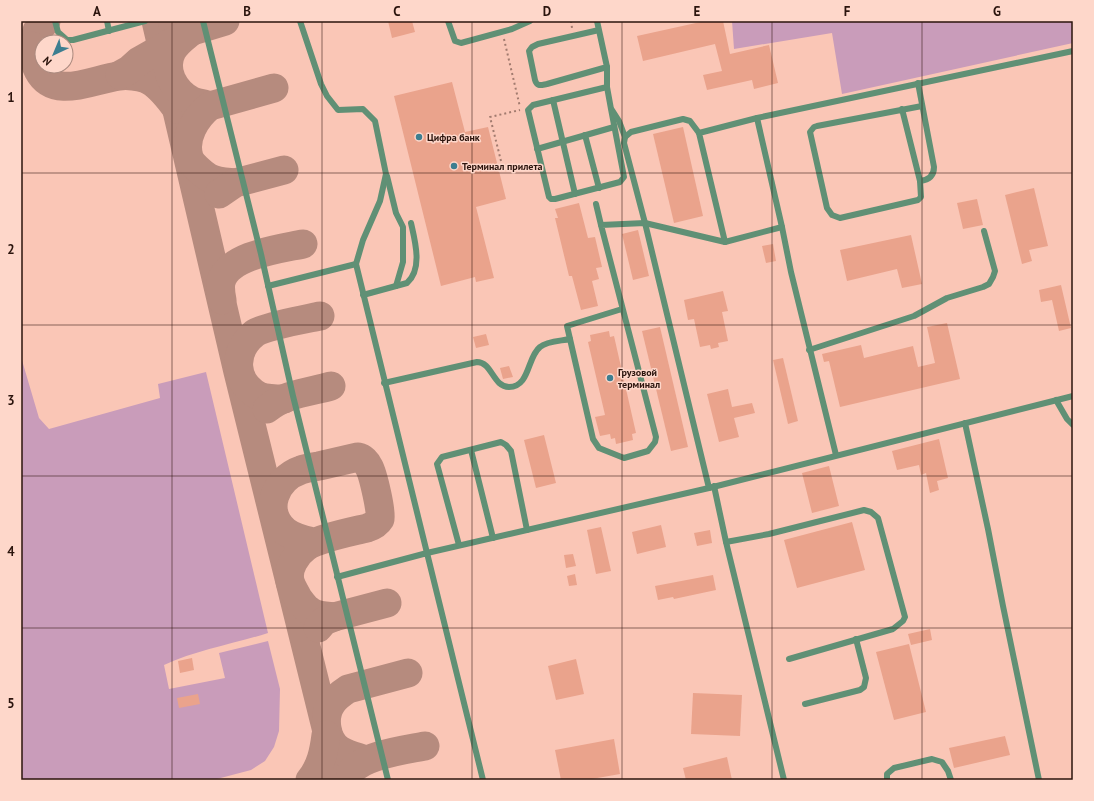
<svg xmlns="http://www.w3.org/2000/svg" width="1094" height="801" viewBox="0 0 1094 801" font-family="'PT Sans',sans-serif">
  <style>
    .green { fill: #c99cba }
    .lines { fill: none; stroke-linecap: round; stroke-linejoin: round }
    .taxiway { stroke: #b68b7e; stroke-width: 29 }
    .building { fill: #eaa38c }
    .path { stroke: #a27b6f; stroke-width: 2; stroke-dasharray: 2 3; stroke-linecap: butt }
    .lane { stroke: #609075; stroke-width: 6 }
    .grid { fill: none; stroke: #2b140d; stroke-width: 1; stroke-opacity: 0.55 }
    .poi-dot { fill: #3d7e90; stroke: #fed7ca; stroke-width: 1.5 }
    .labels { text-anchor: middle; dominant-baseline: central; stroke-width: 3; stroke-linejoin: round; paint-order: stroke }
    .poi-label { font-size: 10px; font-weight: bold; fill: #2b140d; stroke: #fed7ca; text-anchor: start }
    .neatline { fill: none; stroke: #2b140d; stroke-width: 1.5 }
    .grid-label { font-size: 13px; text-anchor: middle; font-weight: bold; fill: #2b140d }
  </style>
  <rect width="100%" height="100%" fill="#fac6b6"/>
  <!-- green -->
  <g class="green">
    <polygon points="732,21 1073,21 1073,43 842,94 832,33 734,49"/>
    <path d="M21 357 39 418 49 429 160 398 158 384 206 372 268 633C233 644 197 650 164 665L169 689 225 678 219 653 268 641 280 689 279 731 274 747 265 761 251 770 213 780H21Z"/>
  </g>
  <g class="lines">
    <!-- taxiway -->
    <g class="taxiway">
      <polyline points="156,21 238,372 339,780"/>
      <polyline points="173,24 192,31 225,21"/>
      <polyline points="32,45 37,31 46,21"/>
      <path d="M32 46C33 53 34 63 38 70 54 101 93 79 119 76 127 75 139 76 146 79 159 84 169 99 177 109"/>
      <path d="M120 75 129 70 139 61 192 31C185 37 177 42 172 51 162 70 174 91 192 101 197 103 205 104 210 106"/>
      <path d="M235 183C226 182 216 182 208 177 202 173 191 164 189 157 183 138 196 117 210 106L274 88"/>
      <polyline points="219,194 235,183 284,170"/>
      <path d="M222 300C221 295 220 287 221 282 228 255 280 249 303 244"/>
      <path d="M284 399C276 399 267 399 259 396 233 382 232 351 255 333 266 326 306 319 320 316"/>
      <path d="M267 409C284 394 310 392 331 386"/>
      <path d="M313 542C304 540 293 537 285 531 262 511 275 479 301 470 306 468 313 467 319 466 332 463 345 460 358 457 363 458 367 462 369 467 373 474 382 513 380 519 377 524 373 526 367 528 351 532 319 538 306 547 296 554 287 569 290 581 291 587 296 593 298 598 301 602 305 608 310 611 317 616 326 616 334 617"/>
      <polyline points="318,628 324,621 334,617 387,603"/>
      <path d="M366 760C358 757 348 755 340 750 326 741 322 717 332 703 336 697 342 693 348 689L408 673"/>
      <path d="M351 772C363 755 405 750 425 746"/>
      <path d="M310 780C321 767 324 751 326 735"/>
    </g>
  </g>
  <!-- building -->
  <g class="building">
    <polygon points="388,21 412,21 415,32 392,38"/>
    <polygon points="705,21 723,21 730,54 769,45 778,83 754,89 752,80 707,90 703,75 722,71 715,44 643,61 637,36"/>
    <polygon points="452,82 465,132 488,127 506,199 476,207 494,278 476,282 475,277 441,286 394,96"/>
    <polygon points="683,127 703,216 674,223 653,134"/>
    <polygon points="1034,188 1048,246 1029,250 1032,261 1022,264 1005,195"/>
    <polygon points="977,199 983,225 963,229 957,203"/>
    <polygon points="579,203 588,238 595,237 602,267 596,268 599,279 592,281 598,306 581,310 572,276 569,276 555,218 558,218 555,209"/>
    <polygon points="638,230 649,276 633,280 622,234"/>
    <polygon points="911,235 922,284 902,288 897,269 847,281 840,250"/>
    <polygon points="773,244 776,261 766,263 762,246"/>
    <polygon points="1061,285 1071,328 1059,331 1052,300 1041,302 1039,290"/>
    <polygon points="723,291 728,311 722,312 728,341 718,343 719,347 711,349 710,345 700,347 694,319 688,320 684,300"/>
    <polygon points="947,323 960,379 840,407 829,361 824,362 822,354 861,345 864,358 913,346 918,367 935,363 927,327"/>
    <polygon points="660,327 688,447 671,451 642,331"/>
    <polygon points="609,331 610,337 614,336 636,433 632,434 633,440 616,444 615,438 611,439 610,434 600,436 595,417 605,415 588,342 591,341 590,335"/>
    <polygon points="486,334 489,345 476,348 473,337"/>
    <polygon points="783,358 798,421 788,424 773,360"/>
    <polygon points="509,366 513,377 503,379 500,368"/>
    <polygon points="728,389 732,407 752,403 755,413 734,418 739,437 719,442 707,394"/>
    <polygon points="544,435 556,483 536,488 524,440"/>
    <polygon points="939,439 948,478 937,481 939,490 930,493 926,473 921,475 919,465 897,470 892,451"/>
    <polygon points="829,466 839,506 812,513 802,473"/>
    <polygon points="852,522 865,570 797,588 784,540"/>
    <polygon points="661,525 666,547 637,554 632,532"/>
    <polygon points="601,527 611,571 596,574 587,530"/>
    <polygon points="710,530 712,543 697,546 694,533"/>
    <polygon points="573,554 576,566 566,568 564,555"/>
    <polygon points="575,574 577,585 569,586 567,576"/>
    <polygon points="713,575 716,590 674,599 673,597 658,600 655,586"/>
    <polygon points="930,629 932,640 911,645 908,634"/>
    <polygon points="909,644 926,712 894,720 876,652"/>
    <polygon points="192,658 194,670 180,673 178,661"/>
    <polygon points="576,659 584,694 556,700 548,666"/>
    <polygon points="693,693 742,695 740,736 691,734"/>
    <polygon points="198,694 200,704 179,708 177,698"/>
    <polygon points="1005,736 1010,755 954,768 949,748"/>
    <polygon points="614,739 620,774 586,780 561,780 555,750"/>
    <polygon points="727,757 732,780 686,780 683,768"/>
  </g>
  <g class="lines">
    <!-- path -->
    <g class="path">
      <polyline points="571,21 572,28"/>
      <polyline points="504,39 520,107"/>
      <polyline points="501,161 490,117 520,110"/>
    </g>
    <!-- lane -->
    <g class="lane">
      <polyline points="55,21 58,32 67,40 73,40 145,21"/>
      <polyline points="107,21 109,31"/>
      <polyline points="203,21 261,254 293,396 388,780"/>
      <polyline points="300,21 321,84 327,96 338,110 363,109 375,121 386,174 380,201 363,240 356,264 427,553 709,488"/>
      <polyline points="448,21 455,41 461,43 512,29 530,21"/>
      <path d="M597 21 607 67 547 84C541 85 537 87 535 80L529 51 532 47 538 44 599 30"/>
      <polyline points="607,67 607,87 611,109 624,177 620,182 555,199 551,199 549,197 528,110 533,105 607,87"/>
      <path d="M918 83 934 167C934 176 929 180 920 181"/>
      <polyline points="553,100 575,194"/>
      <polyline points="902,109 920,181 921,197 918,200 840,218 832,215 827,208 810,132 814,127 817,126 922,106"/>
      <polyline points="612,110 619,121 625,137"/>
      <polyline points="757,118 782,227 791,272 836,455"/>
      <polyline points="699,133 690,121 683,119 631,132 625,137 624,143 645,223 709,488 1073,396"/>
      <polyline points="585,135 599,188"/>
      <polyline points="537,149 614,127"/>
      <polyline points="387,176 396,213 403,227 403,262 396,286"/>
      <polyline points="596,204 601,225"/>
      <polyline points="725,242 782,227"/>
      <polyline points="268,286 356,264"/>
      <path d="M363 295 407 283C423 269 415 241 411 223"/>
      <polyline points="622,309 567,326 593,439 599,448 624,458 648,451 655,442 656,437 601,225 645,223 725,242 699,133 757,118 1073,51"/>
      <polyline points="809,350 914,316 947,298 983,287 989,284 993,277 995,271 984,231"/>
      <path d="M384 383 477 362C492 362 493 387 509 387 530 387 527 357 540 347 547 341 561 341 570 339"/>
      <polyline points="1056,400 1067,419 1073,425"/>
      <polyline points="965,423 988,529 1003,606 1039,780"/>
      <polyline points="471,450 493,538"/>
      <polyline points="714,486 726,542 784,780"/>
      <polyline points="726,542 769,534 864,510 871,512 878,518 905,617 903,621 893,629 789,659"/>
      <polyline points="459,545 437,464 442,457 501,442 506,445 511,451 527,530"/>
      <polyline points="337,577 427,553 483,780"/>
      <polyline points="805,704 860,690 864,687 866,678 856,639"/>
      <polyline points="887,780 887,774 894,768 932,759 942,762 948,771 951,780"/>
    </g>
  </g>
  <!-- grid -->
  <path class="grid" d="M172 21V780M322 21V780M472 21V780M622 21V780M772 21V780M922 21V780M21 173H1073M21 325H1073M21 476H1073M21 628H1073"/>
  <!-- markers -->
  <g class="poi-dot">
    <circle cx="419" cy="137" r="4"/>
    <circle cx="454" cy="166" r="4"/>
    <circle cx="610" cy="378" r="4"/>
  </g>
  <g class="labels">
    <!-- poi labels -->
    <g class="poi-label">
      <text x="427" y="137">Цифра банк</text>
      <text x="462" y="166">Терминал прилета</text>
      <text x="618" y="372">Грузовой<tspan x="618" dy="12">терминал</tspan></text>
    </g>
  </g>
  <!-- border -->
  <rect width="1094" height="801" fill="none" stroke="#fed7ca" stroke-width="44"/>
  <!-- north arrow -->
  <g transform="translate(54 54) rotate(224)"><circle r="19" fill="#fed7ca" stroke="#aa897e"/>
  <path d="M0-3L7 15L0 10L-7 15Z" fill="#3d7e90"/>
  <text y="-6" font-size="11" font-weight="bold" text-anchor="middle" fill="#2b140d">N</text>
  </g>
  <rect x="22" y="22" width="1050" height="757" class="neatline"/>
  <g class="grid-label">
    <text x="97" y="16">A</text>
    <text x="247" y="16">B</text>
    <text x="397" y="16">C</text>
    <text x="547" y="16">D</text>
    <text x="697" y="16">E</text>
    <text x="847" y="16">F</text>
    <text x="997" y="16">G</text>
    <text x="11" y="102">1</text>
    <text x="11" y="254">2</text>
    <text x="11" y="405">3</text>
    <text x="11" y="556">4</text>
    <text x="11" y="708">5</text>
  </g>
</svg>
